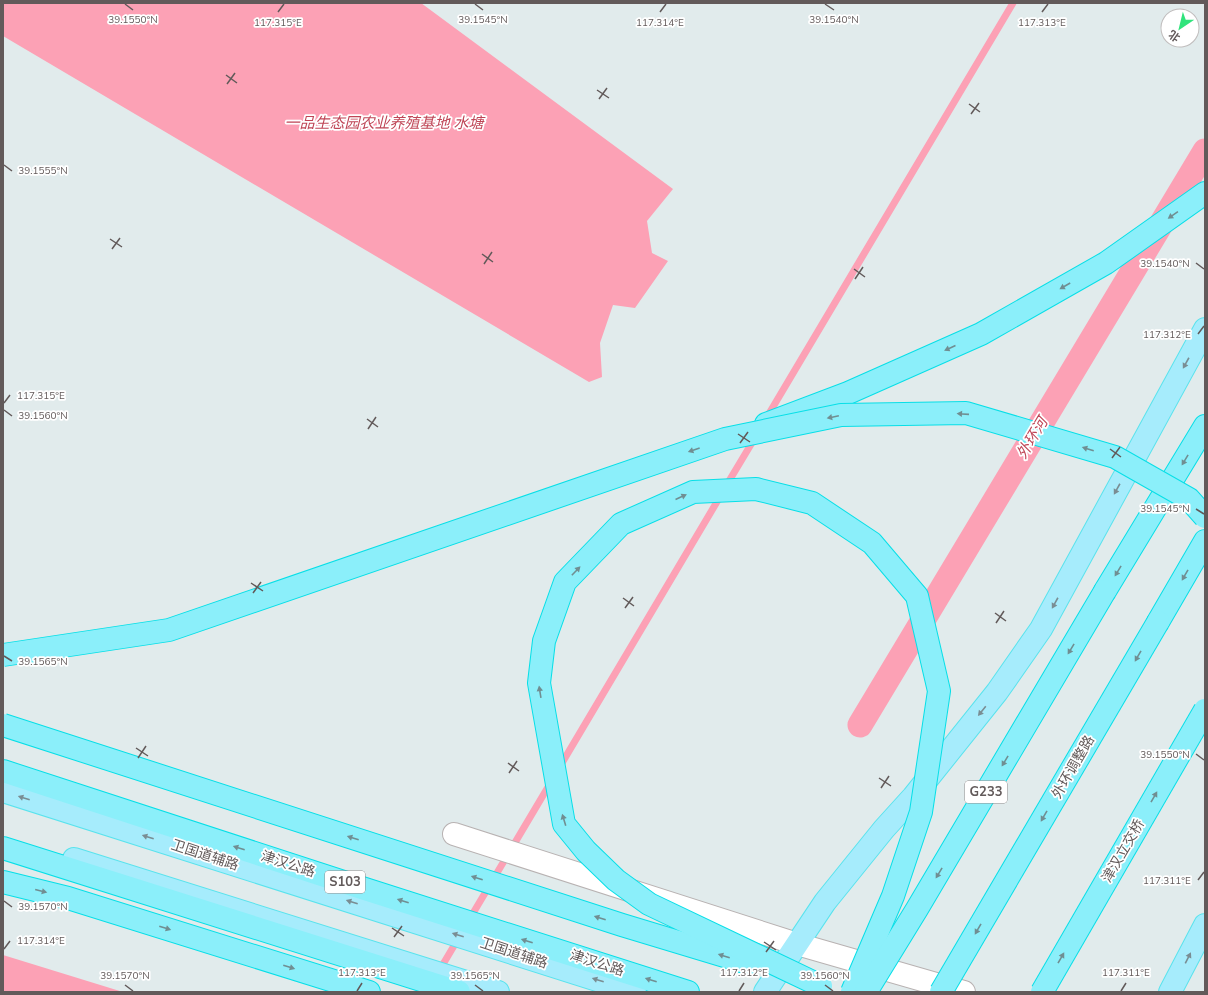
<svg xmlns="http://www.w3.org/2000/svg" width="1208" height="995" viewBox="0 0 1208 995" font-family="'Nunito Sans','Noto Sans SC',sans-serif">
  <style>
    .water { fill: #fca1b5 }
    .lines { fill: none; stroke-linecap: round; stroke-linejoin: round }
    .stream { stroke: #fca1b5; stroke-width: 7 }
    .canal { stroke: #fca1b5; stroke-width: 25 }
    .minor-casing { stroke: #b8b2b2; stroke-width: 24 }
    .major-casing { stroke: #59e3ed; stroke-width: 24 }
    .highway-casing { stroke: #07dfe7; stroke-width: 24 }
    .minor { stroke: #fff; stroke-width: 22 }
    .major { stroke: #a6ecfc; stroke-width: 22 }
    .highway { stroke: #8beffa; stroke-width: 22 }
    .highway-bridge-casing { stroke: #07dfe7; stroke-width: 24; stroke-linecap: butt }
    .highway-bridge { stroke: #8beffa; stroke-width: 22 }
    .oneway { fill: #708e92 }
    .oneway2 { fill: #7a8d93 }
    .ticks { fill: none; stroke: #625a5a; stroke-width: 1.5 }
    .labels { text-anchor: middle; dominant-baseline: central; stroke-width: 3.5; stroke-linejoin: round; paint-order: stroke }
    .shield { fill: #fff; stroke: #918c8c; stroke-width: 1 }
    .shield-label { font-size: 13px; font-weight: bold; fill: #625a5a }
    .street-label { font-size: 14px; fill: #625a5a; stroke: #fff }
    .water-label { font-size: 15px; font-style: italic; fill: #bf4556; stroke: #fff }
    .ticks-label { font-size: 10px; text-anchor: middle; fill: #625a5a; stroke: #fff; stroke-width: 3.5; stroke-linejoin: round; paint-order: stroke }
  </style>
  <rect width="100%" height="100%" fill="#e1ebec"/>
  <!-- water -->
  <g class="water">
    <polygon points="3,3 421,3 673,189 647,221 652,253 668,261 635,308 613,305 600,343 602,377 589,382 3,36"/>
    <polygon points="3,955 123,992 3,992"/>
  </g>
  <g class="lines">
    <!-- stream -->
    <g class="stream">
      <polyline points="767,417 1013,3"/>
      <polyline points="726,486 756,436"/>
      <polyline points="559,768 721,495"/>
      <polyline points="469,920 551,782"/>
      <polyline points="439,971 458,939"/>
    </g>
    <!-- canal -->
    <polyline class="canal" points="860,725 1205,151"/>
    <!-- minor casing -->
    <g class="minor-casing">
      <polyline id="minor" points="454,834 797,944 964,992"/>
    </g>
    <!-- major casing -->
    <g class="major-casing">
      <g id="major">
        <polyline points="3,791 635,992"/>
        <polyline points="74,859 498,992"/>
        <polyline points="765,992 825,902 884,829 913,797 997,692 1041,629 1205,329"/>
        <polyline points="1170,992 1205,925"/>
      </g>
    </g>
    <!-- highway casing -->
    <g class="highway-casing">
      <g id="highway">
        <polyline points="766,424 848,393 981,334 1106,263 1205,193"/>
        <polyline points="1105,591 1205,426"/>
        <polyline points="1158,622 1205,541"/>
        <polyline points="3,771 368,890 688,992"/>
        <polyline points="3,848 459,992"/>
        <polyline points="3,882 68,898 369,992"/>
      </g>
    </g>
    <!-- minor -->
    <use href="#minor" class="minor"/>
    <!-- major -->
    <use href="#major" class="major"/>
    <!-- highway -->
    <use href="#highway" class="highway"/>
    <!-- highway-bridge casing -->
    <g class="highway-bridge-casing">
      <g id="highway-bridge">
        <polyline points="3,655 169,630 725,439 841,415 966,413 1115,457 1189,499 1205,517"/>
        <polyline points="3,725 622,925 751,964"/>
        <polyline points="821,986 649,904 616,880 586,851 564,824 539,683 544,641 565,582 621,524 693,492 756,489 812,503 872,543 917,596 939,691 921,812 893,896 852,992"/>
        <polyline points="866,992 917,909 1105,591"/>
        <polyline points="941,992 1158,622"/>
        <polyline points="1042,992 1205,710"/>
      </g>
    </g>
    <!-- highway-bridge -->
    <use href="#highway-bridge" class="highway-bridge"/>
  </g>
  <!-- one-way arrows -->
  <defs><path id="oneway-solid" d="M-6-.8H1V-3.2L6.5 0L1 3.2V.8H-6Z"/></defs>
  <g class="oneway">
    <use href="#oneway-solid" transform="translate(1173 215) rotate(145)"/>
    <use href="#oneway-solid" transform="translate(1065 286) rotate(150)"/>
    <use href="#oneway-solid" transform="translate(950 348) rotate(156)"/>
    <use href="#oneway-solid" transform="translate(963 414) rotate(-176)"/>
    <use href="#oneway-solid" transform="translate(833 417) rotate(168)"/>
    <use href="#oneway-solid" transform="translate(1088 449) rotate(-163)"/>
    <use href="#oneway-solid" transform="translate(694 450) rotate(161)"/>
    <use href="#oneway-solid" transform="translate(1185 460) rotate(121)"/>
    <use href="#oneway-solid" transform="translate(681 497) rotate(-24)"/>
    <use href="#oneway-solid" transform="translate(576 571) rotate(-46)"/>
    <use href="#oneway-solid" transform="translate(1118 571) rotate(121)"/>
    <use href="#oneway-solid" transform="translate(1185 575) rotate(120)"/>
    <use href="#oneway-solid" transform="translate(1071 649) rotate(121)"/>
    <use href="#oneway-solid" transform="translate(1138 656) rotate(120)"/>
    <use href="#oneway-solid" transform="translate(540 692) rotate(-99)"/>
    <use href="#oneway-solid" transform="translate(1005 761) rotate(121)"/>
    <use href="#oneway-solid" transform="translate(1154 797) rotate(-60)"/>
    <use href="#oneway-solid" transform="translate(1044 816) rotate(120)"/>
    <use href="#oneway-solid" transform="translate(564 820) rotate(-107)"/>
    <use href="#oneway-solid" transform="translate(353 838) rotate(-162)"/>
    <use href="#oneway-solid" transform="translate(239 848) rotate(-162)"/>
    <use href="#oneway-solid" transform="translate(939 873) rotate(121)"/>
    <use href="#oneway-solid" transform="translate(477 878) rotate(-162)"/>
    <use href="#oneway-solid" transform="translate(41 891) rotate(14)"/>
    <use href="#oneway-solid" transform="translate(403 901) rotate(-162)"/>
    <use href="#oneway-solid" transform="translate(600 918) rotate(-162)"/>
    <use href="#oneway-solid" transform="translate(165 928) rotate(17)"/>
    <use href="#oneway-solid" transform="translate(978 929) rotate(120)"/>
    <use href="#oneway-solid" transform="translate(527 941) rotate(-162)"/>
    <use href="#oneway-solid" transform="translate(724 956) rotate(-163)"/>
    <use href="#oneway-solid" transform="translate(1061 958) rotate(-60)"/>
    <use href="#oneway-solid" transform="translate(289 967) rotate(17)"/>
    <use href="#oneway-solid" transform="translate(651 980) rotate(-162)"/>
  </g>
  <g class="oneway2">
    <use href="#oneway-solid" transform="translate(1186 363) rotate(119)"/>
    <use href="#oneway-solid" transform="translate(1117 489) rotate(119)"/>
    <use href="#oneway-solid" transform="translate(1055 603) rotate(119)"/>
    <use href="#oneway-solid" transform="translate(982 711) rotate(129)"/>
    <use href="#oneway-solid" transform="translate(24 798) rotate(-162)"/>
    <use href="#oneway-solid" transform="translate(148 837) rotate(-162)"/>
    <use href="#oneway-solid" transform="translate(352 902) rotate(-162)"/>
    <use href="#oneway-solid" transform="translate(458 935) rotate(-163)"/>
    <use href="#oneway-solid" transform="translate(1188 958) rotate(-63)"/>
    <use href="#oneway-solid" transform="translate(598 980) rotate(-162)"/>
  </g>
  <!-- ticks -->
  <path class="ticks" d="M125 4 133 10M475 4 483 10M825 4 834 10M278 12 284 4M660 12 666 4M1042 12 1048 4M226 75 237 83M227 84 235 73M597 90 609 98M599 99 607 88M969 104 980 112M971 114 979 103M4 165 12 171M110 239 122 247M112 249 120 238M482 254 493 262M1196 263 1204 269M484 264 492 252M854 269 865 277M855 279 863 267M1198 334 1204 326M4 403 10 395M4 410 12 416M367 419 378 427M368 429 376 417M738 434 750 442M740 443 748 432M1110 449 1121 457M1112 458 1120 447M1196 509 1204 514M251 583 263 591M253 593 261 582M623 598 634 606M625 608 633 597M995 613 1006 621M996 623 1004 611M4 656 12 661M136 748 148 756M1196 754 1204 760M138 758 146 746M508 763 519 771M509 773 517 761M879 778 891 786M881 788 889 776M1198 880 1204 872M4 901 12 907M392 928 404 936M394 937 402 926M764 942 776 950M4 949 10 941M766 952 774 941M125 985 133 991M475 985 483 991M825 985 833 991M357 991 362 983M739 991 744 983M1121 991 1126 983"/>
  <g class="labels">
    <!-- shield labels -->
    <g class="shield">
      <rect x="965" y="781" width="42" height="22" rx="3"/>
      <rect x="325" y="871" width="40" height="22" rx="3"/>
    </g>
    <g class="shield-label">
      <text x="986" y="792">G233</text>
      <text x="345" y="882">S103</text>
    </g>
    <!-- street labels -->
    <g class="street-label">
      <text transform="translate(1073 767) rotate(-60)">外环调整路</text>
      <text transform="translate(1123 851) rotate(-60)">津汉立交桥</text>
      <text transform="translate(205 855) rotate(18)">卫国道辅路</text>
      <text transform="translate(288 864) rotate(18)">津汉公路</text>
      <text transform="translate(514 953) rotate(18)">卫国道辅路</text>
      <text transform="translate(597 963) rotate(18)">津汉公路</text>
    </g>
    <!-- water labels -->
    <g class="water-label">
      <text x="384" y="123">一品生态园农业养殖基地 水塘</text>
      <text transform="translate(1032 438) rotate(-59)">外环河</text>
    </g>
  </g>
  <g class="ticks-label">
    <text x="133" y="23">39.1550°N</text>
    <text x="483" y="23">39.1545°N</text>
    <text x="834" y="23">39.1540°N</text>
    <text x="278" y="26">117.315°E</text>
    <text x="660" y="26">117.314°E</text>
    <text x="1042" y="26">117.313°E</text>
    <text x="43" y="174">39.1555°N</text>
    <text x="1165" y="267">39.1540°N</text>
    <text x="1167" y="338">117.312°E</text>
    <text x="41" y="399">117.315°E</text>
    <text x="43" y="419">39.1560°N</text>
    <text x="1165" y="512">39.1545°N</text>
    <text x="43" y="665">39.1565°N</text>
    <text x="1165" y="758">39.1550°N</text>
    <text x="1167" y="884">117.311°E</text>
    <text x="43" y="910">39.1570°N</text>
    <text x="41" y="944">117.314°E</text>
    <text x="362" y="976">117.313°E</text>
    <text x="744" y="976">117.312°E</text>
    <text x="1126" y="976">117.311°E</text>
    <text x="125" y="979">39.1570°N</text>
    <text x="475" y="979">39.1565°N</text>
    <text x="825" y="979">39.1560°N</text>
  </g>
  <!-- border -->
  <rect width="1208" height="995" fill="none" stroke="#625a5a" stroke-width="8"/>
  <!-- north arrow -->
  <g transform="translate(1180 28) rotate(215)"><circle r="19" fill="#ffffff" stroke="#c0bdbd"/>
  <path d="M0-3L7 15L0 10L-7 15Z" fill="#30e47c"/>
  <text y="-6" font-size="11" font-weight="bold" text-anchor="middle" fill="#625a5a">北</text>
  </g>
</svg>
